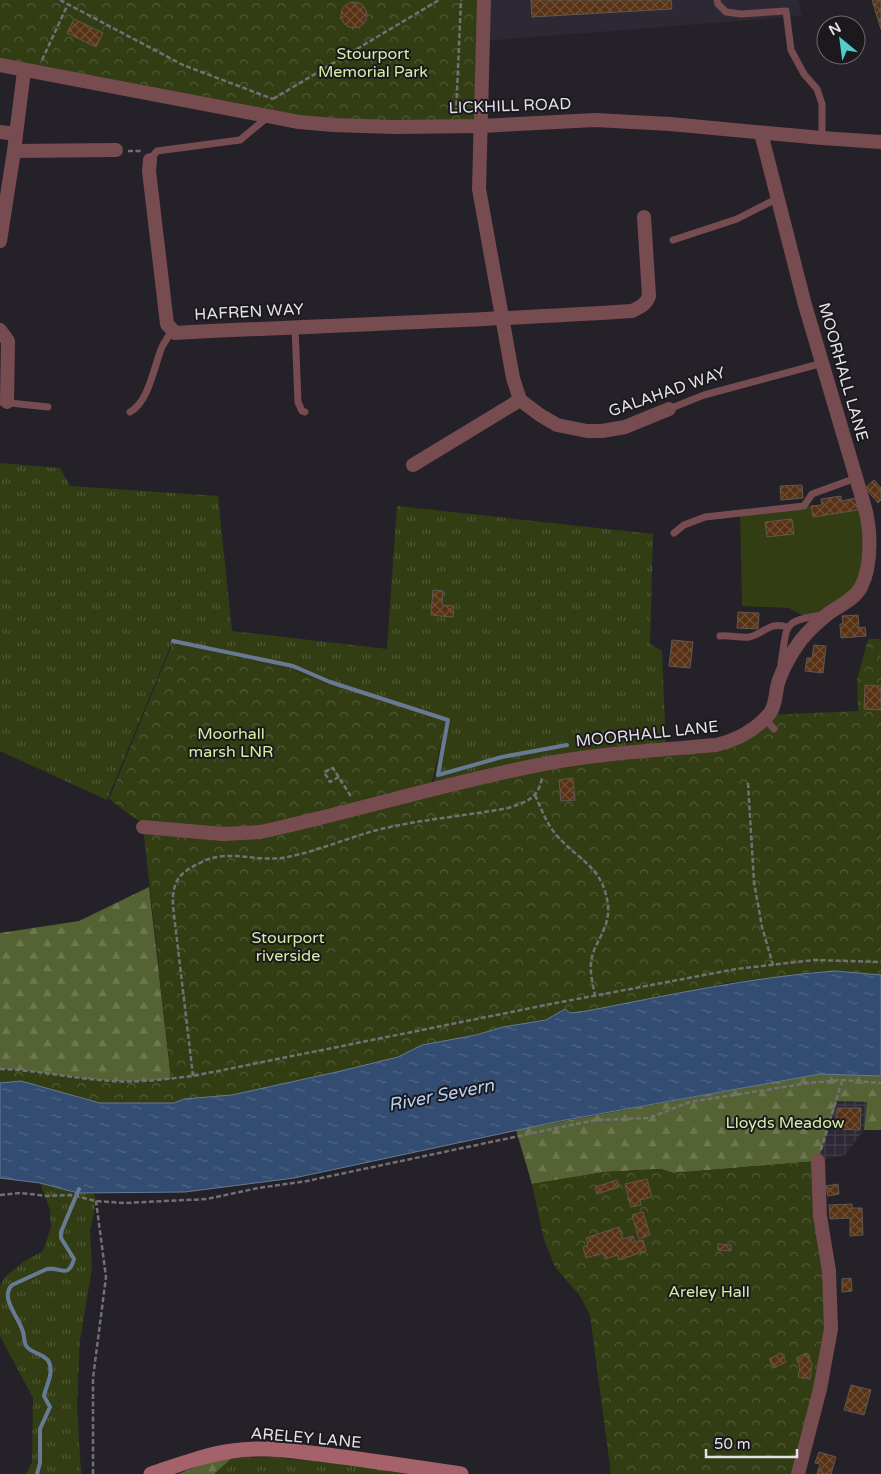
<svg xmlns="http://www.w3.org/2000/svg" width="881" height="1474" viewBox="0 0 881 1474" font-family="'Varela Round',sans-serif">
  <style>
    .industrial { fill: url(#industrial-grid) }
    .built { fill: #2d2934 }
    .grass { fill: url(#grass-tufts) }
    .forest { fill: url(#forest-firs) }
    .park { fill: url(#park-crowns) }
    .garden { fill: #333d13 }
    .water { fill: url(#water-ripples); stroke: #677a94 }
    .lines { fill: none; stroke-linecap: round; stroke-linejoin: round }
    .stream { stroke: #677a94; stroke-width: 4 }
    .building { fill: url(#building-cross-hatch); stroke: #5e5853 }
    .path { stroke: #727075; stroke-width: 2.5; stroke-dasharray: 5 2.5; stroke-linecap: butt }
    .lane { stroke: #774c51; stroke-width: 7 }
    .street { stroke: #774c51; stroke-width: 14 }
    .secondary { stroke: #a5626a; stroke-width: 15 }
    .labels { text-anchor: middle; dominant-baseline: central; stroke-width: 4; stroke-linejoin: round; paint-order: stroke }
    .park-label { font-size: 16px; fill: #d8eda3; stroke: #1b191e }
    .street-label { font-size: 16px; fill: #e4e2e6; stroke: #1b191e }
    .water-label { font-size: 18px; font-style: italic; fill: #b5d1f6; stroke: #1b191e }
  </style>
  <defs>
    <pattern id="industrial-grid" width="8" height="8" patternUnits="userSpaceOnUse" patternTransform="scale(1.25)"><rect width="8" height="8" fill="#2d2934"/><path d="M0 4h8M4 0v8" fill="none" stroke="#413e48"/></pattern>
    <pattern id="grass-tufts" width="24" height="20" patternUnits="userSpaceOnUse" patternTransform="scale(1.25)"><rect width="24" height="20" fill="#333d13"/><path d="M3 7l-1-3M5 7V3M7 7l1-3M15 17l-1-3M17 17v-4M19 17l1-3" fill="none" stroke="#505935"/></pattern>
    <pattern id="forest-firs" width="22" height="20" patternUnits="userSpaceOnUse" patternTransform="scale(1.25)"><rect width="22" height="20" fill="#556234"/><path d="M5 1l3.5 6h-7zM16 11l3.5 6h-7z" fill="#6d7851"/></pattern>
    <pattern id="park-crowns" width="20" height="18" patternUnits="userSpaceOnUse" patternTransform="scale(1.25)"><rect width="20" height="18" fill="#333d13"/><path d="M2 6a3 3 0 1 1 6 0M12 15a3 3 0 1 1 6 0" fill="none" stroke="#505935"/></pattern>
    <pattern id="water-ripples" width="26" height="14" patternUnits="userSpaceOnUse" patternTransform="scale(1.25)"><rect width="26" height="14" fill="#324d71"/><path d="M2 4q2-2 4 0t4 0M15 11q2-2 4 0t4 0" fill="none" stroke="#506685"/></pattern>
    <pattern id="building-cross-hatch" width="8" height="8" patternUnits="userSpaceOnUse" patternTransform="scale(1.25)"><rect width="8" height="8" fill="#573214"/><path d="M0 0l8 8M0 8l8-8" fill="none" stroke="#6f4f36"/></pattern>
  </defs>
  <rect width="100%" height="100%" fill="#242228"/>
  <!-- industrial -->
  <polygon class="industrial" points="837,1101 867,1102 864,1130 845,1155 818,1161 821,1146"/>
  <!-- built -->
  <polygon class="built" points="484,0 798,0 802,16 482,41"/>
  <!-- grass -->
  <g class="grass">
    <polygon points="0,463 60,468 70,486 218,496 232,631 387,649 397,506 653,534 650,644 662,651 666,750 434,783 445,722 344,691 289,668 171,645 107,800 0,751"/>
    <polygon points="40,1183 78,1193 94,1193 96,1201 90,1232 92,1268 80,1340 77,1406 81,1474 26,1474 32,1462 33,1398 0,1336 0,1286 5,1277 23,1262 43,1251 51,1227 50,1210"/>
    <polygon points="270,1457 360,1465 413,1474 214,1474 232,1458"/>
  </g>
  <!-- forest -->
  <g class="forest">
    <path d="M149 887 171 1079C152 1081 132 1082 113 1081 75 1079 38 1070 0 1069V933L79 921Z"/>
    <polygon points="820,1074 881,1076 881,1130 864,1130 867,1102 837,1101 818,1161 673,1173 661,1169 605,1172 532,1184 516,1130"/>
    <polygon points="232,1458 214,1474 178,1474 203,1464"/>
  </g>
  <!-- park -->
  <g class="park">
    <polygon points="0,0 484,0 481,126 333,125 0,65"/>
    <path d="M868 639H881V975L835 971 814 972 727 983 692 992 587 1011 570 1013 562 1010 558 1014 546 1020 503 1027 476 1035 422 1045 398 1057 341 1071 232 1095 184 1099 174 1103H100L21 1081 0 1083V1069C38 1070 75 1079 113 1081 132 1082 151 1081 171 1079L143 827 220 828 137 820 109 799 172 645 285 667 342 690 446 722 431 786 654 752 733 747 761 724 767 715 858 711 857 680Z"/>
    <polygon points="818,1161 831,1294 798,1474 611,1474 590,1315 580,1296 555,1267 544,1240 532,1184 605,1172 661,1169 673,1173"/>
  </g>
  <!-- garden -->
  <polygon class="garden" points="811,506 813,517 865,508 863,581 840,606 806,617 789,608 742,606 740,513"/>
  <!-- water -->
  <path class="water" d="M835 971 881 975V1076L820 1074 560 1121 294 1178 185 1192 78 1193 40 1183 0 1178V1083L21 1081 100 1103H174L184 1099 232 1095 341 1071 398 1057 422 1045 476 1035 503 1027 546 1020 565 1009 570 1013 587 1011C669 995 752 977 835 971Z"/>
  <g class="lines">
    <!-- stream -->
    <g class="stream">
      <polyline points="173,641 293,666 330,682 448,720 438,775 502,757 567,745"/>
      <path d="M37 1474 40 1463V1429L50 1407 44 1396C46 1385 54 1374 49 1362 45 1354 33 1354 27 1347 23 1342 25 1335 22 1329 17 1315 0 1297 12 1285L47 1269C60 1266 68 1280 74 1259L61 1238V1232L79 1189"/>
    </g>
  </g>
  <!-- building -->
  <g class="building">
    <polygon points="531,0 671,0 672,9 532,17"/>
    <polygon points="872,0 881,0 881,29"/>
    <circle cx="354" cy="15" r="13"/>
    <polygon points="74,19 103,33 96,47 67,33"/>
    <polygon points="874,480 881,488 881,500 878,503 865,488"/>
    <polygon points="802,485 803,498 781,500 780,486"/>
    <polygon points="841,496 841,501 856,498 858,510 813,517 811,506 822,505 821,499"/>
    <polygon points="792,519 794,534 767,537 765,522"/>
    <polygon points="433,590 443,591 442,605 454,606 453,617 431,615"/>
    <polygon points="738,612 759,613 758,629 737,628"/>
    <polygon points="858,615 859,628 865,627 866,636 841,638 840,624 843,624 842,616"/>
    <polygon points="672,640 693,642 690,668 669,666"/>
    <polygon points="814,645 826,646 823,673 805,671 807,658 812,658"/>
    <polygon points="865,685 881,686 881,710 864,709"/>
    <polygon points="573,778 575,800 561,801 559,780"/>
    <polygon points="837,1108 861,1108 860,1130 836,1129"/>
    <polygon points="647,1179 652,1197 640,1200 641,1205 631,1207 625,1184"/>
    <polygon points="617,1180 619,1187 597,1194 595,1187"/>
    <polygon points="838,1184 839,1194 828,1196 826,1186"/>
    <polygon points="852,1204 852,1208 862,1208 863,1235 850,1236 850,1218 830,1219 829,1205"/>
    <polygon points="643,1212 650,1235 639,1239 632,1215"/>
    <polygon points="619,1227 623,1239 633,1236 635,1242 643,1240 646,1251 619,1260 617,1255 605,1259 603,1253 586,1258 583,1247 588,1245 586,1238"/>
    <polygon points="718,1244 731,1245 731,1251 718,1250"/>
    <polygon points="851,1278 852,1291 842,1292 842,1279"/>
    <polygon points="781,1353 786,1362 774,1368 769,1359"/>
    <polygon points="807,1353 812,1364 810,1379 798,1377 800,1367 796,1358"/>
    <polygon points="851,1385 871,1390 864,1415 844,1410"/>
    <polygon points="819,1452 836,1457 831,1474 817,1474 820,1464 815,1463"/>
  </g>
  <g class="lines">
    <!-- path -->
    <g class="path">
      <polyline points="60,0 183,65 273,99"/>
      <polyline points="42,60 68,4"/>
      <polyline points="273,99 439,0"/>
      <polyline points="456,113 461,0"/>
      <polyline points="128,151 142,151"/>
      <polyline points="339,777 330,782 324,772 333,768 352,798"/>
      <polyline points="748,783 754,882 762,927 773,965"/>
      <path d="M535 795C542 811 548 827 560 839 582 862 604 869 608 906 610 931 592 943 591 964 590 974 593 985 595 995"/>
      <path d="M0 1069C38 1070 74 1079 112 1081 139 1083 166 1079 193 1076L556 1003 736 969 814 960 881 962"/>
      <path d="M193 1076 173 906C172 879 180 872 204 861 230 849 259 863 287 857 319 851 349 837 381 829 423 819 466 816 508 808 527 802 539 798 542 777"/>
      <polyline points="821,1150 842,1081"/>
      <polyline points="0,1195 21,1193 47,1196 71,1195 96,1201 124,1203 207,1199 258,1188 307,1181 571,1125 596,1120 649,1118 690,1102 809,1083 842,1080 881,1083"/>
      <polyline points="93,1474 93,1378 106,1277 96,1201"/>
    </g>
    <!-- lane -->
    <g class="lane">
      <polyline points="717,0 718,4 726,12 741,14 786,11 791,50 804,74 817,89 822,104 822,138"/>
      <polyline points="150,160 157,151 240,140 269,116"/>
      <polyline points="673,240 737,219 778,198"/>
      <polyline points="295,327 298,402 302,411 305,412"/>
      <polyline points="0,402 48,407"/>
      <polyline points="669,409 704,395 823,363"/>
      <path d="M130 412C149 402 154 366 162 347 165 341 169 336 172 330"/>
      <polyline points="674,533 684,525 705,517 804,506 812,494 856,478"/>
      <path d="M720 636C729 635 740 638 749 637 764 634 769 621 787 627"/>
      <path d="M781 663C788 625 780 621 823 615"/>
      <polyline points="765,718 774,729"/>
    </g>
    <!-- street -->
    <g class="street">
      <polyline points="484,0 479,189 513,378 520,400 540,415 557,425 587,431 602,431 625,427 669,409"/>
      <polyline points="0,65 299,122 333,125 393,127 481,126 595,120 670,124 822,138 881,142"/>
      <polyline points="0,132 16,134"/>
      <polyline points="14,151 116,150"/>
      <path d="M150 160 149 171 167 324 175 333C327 325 479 321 632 311 640 307 646 305 649 296L644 217"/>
      <polyline points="0,241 14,151 24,71"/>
      <polyline points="0,330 8,341 7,402"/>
      <polyline points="413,465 520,400"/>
      <path d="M143 827 223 834 260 832C357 811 452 781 549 763 604 753 660 750 716 745 737 740 756 730 770 713 777 703 775 690 779 680 784 666 792 652 801 640 809 630 819 621 829 613 839 606 855 599 861 587 872 566 871 530 865 508L805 305 761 133"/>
      <polyline points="798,1474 820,1389 831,1329 829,1271 820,1216 818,1161"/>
    </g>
    <!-- secondary -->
    <path class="secondary" d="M151 1474C178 1465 204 1455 232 1451 261 1446 291 1451 320 1454 367 1460 414 1467 461 1474"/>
  </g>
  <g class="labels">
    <!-- park labels -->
    <g class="park-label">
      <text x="373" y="54">Stourport<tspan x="373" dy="18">Memorial Park</tspan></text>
      <text x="231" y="734">Moorhall<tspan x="231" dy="18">marsh LNR</tspan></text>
      <text x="288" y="938">Stourport<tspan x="288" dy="18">riverside</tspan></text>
      <text x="785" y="1123">Lloyds Meadow</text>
      <text x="709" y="1292">Areley Hall</text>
    </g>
    <!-- street labels -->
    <g class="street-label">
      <text transform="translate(510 106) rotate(-2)">LICKHILL ROAD</text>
      <text transform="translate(249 312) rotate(-3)">HAFREN WAY</text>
      <text transform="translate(843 372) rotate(74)">MOORHALL LANE</text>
      <text transform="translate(667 392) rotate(-19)">GALAHAD WAY</text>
      <text transform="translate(647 734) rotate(-6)">MOORHALL LANE</text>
      <text transform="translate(306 1438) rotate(5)">ARELEY LANE</text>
    </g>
    <!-- water labels -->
    <g class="water-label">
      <text transform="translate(441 1095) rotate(-11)">River Severn</text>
    </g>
  </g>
  <!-- north arrow -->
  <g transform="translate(841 40) rotate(331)"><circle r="24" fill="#1b191e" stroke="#6b696e"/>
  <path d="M0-4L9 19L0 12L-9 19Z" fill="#52cdcc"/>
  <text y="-8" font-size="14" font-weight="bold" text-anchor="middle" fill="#e4e2e6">N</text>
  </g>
  <!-- scale -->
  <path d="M706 1449v8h91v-8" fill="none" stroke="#e4e2e6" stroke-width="2.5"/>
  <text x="714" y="1449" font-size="15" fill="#e4e2e6" stroke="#1b191e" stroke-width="4" paint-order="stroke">50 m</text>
</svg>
